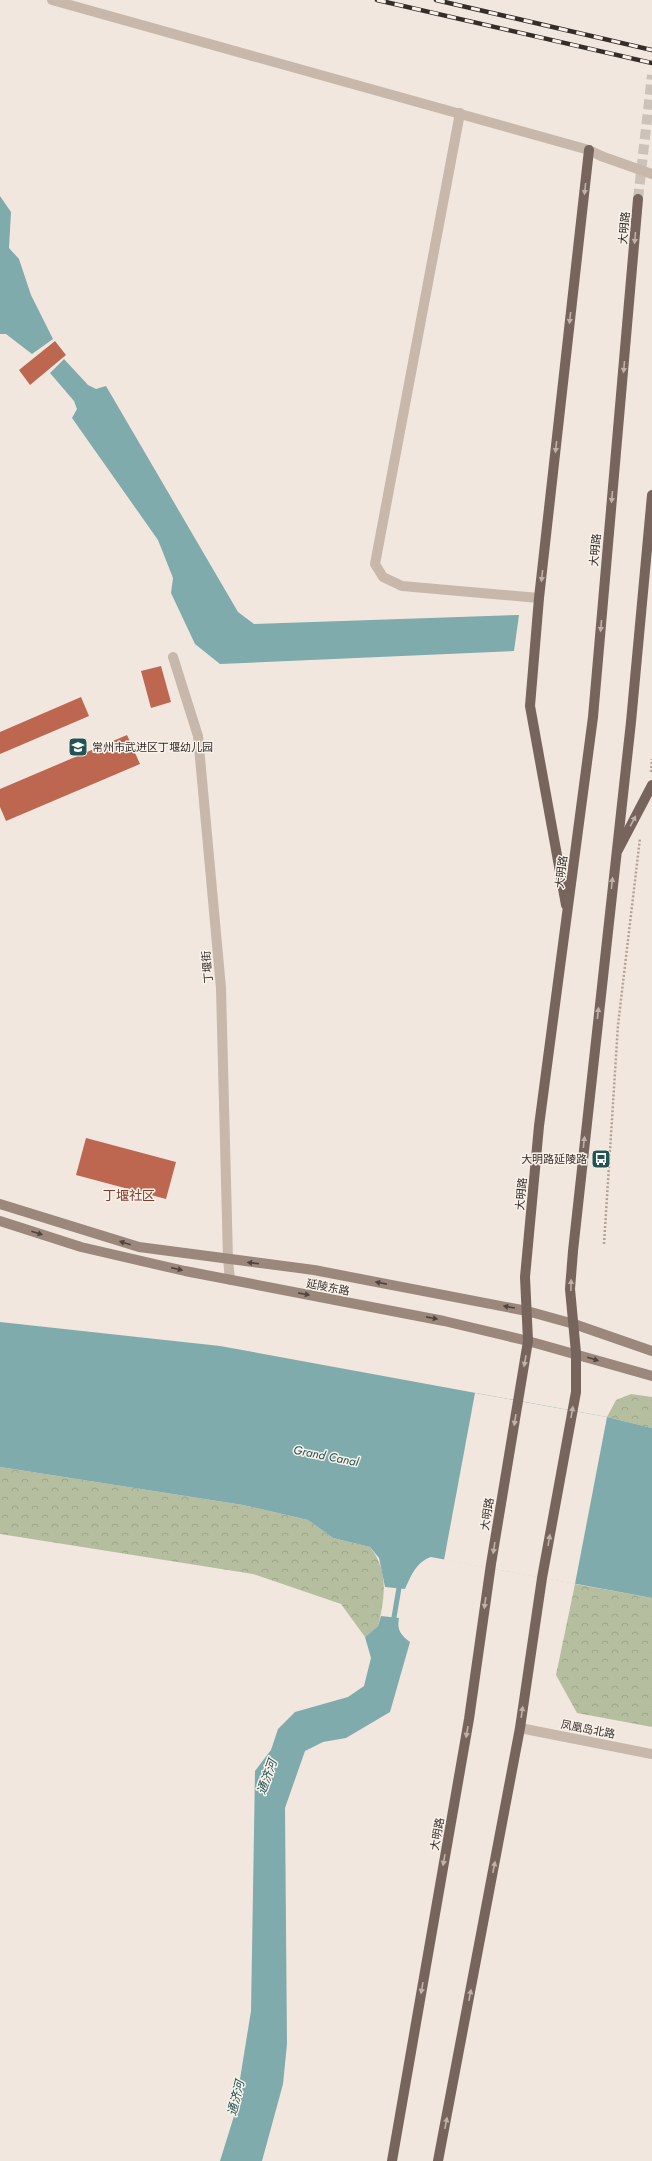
<svg xmlns="http://www.w3.org/2000/svg" width="652" height="2161" viewBox="0 0 652 2161" font-family="Jost,'Noto Sans SC',sans-serif">
  <style>
    .forest { fill: url(#forest-crowns) }
    .water { fill: #7fabac }
    .pier { fill: #f1e7de }
    .lines { fill: none; stroke-linecap: round; stroke-linejoin: round }
    .stream { stroke: #7fabac; stroke-width: 5 }
    .building { fill: #bd6750 }
    .primary-tunnel { stroke: #ccc2ba; stroke-width: 10; stroke-dasharray: 10 5; stroke-linecap: butt }
    .path { stroke: #b4a195; stroke-width: 2.5; stroke-dasharray: 2 2; stroke-linecap: butt }
    .minor { stroke: #c8b7ab; stroke-width: 10 }
    .tertiary { stroke: #c8b7ab; stroke-width: 10 }
    .secondary { stroke: #9c877c; stroke-width: 10 }
    .primary { stroke: #77645c; stroke-width: 10 }
    .rail-casing { stroke: #362d2a; stroke-width: 4.5 }
    .rail { stroke: #f9f2ea; stroke-width: 3; stroke-dasharray: 9; stroke-linecap: butt }
    .minor-bridge { stroke: #c8b7ab; stroke-width: 10 }
    .oneway { fill: #beb2aa }
    .oneway2 { fill: #50443e }
    .labels { text-anchor: middle; dominant-baseline: central; stroke-width: 3; stroke-linejoin: round; paint-order: stroke }
    .street-label { font-size: 11px; fill: #362d2a; stroke: #f9f2ea }
    .poi-label { font-size: 11px; fill: #362d2a; stroke: #f9f2ea; text-anchor: start }
    .water-label { font-size: 12px; font-style: italic; fill: #225355; stroke: #f9f2ea }
    .quarter-label { font-size: 13px; fill: #803a28; stroke: #f9f2ea }
  </style>
  <defs>
    <pattern id="forest-crowns" width="20" height="18" patternUnits="userSpaceOnUse"><rect width="20" height="18" fill="#b5bf9f"/><path d="M2 6a3 3 0 1 1 6 0M12 15a3 3 0 1 1 6 0" fill="none" stroke="#9ca489"/></pattern>
  </defs>
  <rect width="100%" height="100%" fill="#f1e7de"/>
  <!-- forest -->
  <g class="forest">
    <polygon points="631,1394 652,1397 652,1428 607,1417 616,1400"/>
    <path d="M0 1467 243 1505 308 1520 333 1538 370 1547C389 1571 385 1598 378 1626L365 1637 341 1604 253 1574 0 1534Z"/>
    <polygon points="575,1584 652,1598 652,1727 577,1713 556,1675"/>
  </g>
  <!-- water -->
  <g class="water">
    <polygon points="0,196 11,212 9,248 19,259 31,295 53,339 32,354 6,334 0,334"/>
    <polygon points="64,359 88,385 96,389 106,386 238,612 254,624 519,615 514,651 220,664 195,644 171,593 173,578 158,540 72,418 77,409 74,401 50,373"/>
    <path d="M0 1322 220 1346 607 1417 652 1428V1598L431 1557C416 1562 411 1576 405 1589L385 1587 379 1558 370 1547 333 1538 308 1520 243 1505 0 1467Z"/>
    <path d="M381 1616 399 1618C397 1630 400 1634 410 1642L390 1712 346 1738 323 1742 305 1751 285 1808 287 2044 283 2084 262 2161H220L234 2116 251 2011 255 1771 271 1750 278 1729 295 1712 348 1697 364 1686 371 1658 365 1637 378 1626Z"/>
  </g>
  <!-- pier -->
  <polygon class="pier" points="475,1393 607,1417 575,1584 444,1560"/>
  <g class="lines">
    <!-- stream -->
    <polyline class="stream" points="393,1623 400,1582"/>
  </g>
  <!-- building -->
  <g class="building">
    <polygon points="55,341 66,355 30,385 19,370"/>
    <polygon points="161,666 171,702 151,708 141,671"/>
    <polygon points="81,697 89,716 0,754 0,732"/>
    <polygon points="127,735 140,764 6,821 0,807 0,789"/>
    <polygon points="86,1138 176,1162 166,1199 76,1175"/>
  </g>
  <g class="lines">
    <!-- primary-tunnel -->
    <polyline class="primary-tunnel" points="638,199 652,75"/>
    <!-- path -->
    <g class="path">
      <polyline points="651,772 652,759"/>
      <polyline points="604,1244 618,1025 640,838"/>
    </g>
    <!-- minor -->
    <g class="minor">
      <polyline points="52,0 589,150 601,156"/>
      <polyline points="460,113 375,564 383,577 402,586 539,598"/>
      <polyline points="173,657 198,736 221,988 228,1259 230,1280"/>
    </g>
    <!-- tertiary -->
    <polyline class="tertiary" points="520,1728 652,1754"/>
    <!-- secondary -->
    <g class="secondary">
      <polyline points="0,1204 139,1247 314,1270 527,1311 574,1324 652,1351"/>
      <polyline points="0,1221 81,1247 185,1271 444,1321 528,1341 652,1376"/>
    </g>
    <!-- primary -->
    <g class="primary">
      <polyline points="618,850 652,785"/>
      <polyline points="566,905 530,706 539,598 589,150"/>
      <polyline points="392,2161 469,1719 491,1564 528,1341 525,1277 539,1126 593,717 638,199"/>
      <polyline points="438,2161 520,1728 542,1578 576,1392 576,1353 570,1289 573,1251 631,722 652,495"/>
    </g>
    <!-- rail casing -->
    <g class="rail-casing">
      <g id="rail">
        <polyline points="377,0 652,63"/>
        <polyline points="436,0 652,50"/>
      </g>
    </g>
    <!-- rail -->
    <use href="#rail" class="rail"/>
    <!-- minor-bridge -->
    <polyline class="minor-bridge" points="601,156 652,174"/>
  </g>
  <!-- one-way arrows -->
  <defs><path id="oneway-solid" d="M-6-.8H1V-3.2L6.5 0L1 3.2V.8H-6Z"/></defs>
  <g class="oneway">
    <use href="#oneway-solid" transform="translate(585 189) rotate(96)"/>
    <use href="#oneway-solid" transform="translate(635 238) rotate(95)"/>
    <use href="#oneway-solid" transform="translate(570 318) rotate(96)"/>
    <use href="#oneway-solid" transform="translate(624 367) rotate(95)"/>
    <use href="#oneway-solid" transform="translate(556 447) rotate(96)"/>
    <use href="#oneway-solid" transform="translate(612 497) rotate(95)"/>
    <use href="#oneway-solid" transform="translate(542 576) rotate(96)"/>
    <use href="#oneway-solid" transform="translate(601 626) rotate(95)"/>
    <use href="#oneway-solid" transform="translate(633 821) rotate(-62)"/>
    <use href="#oneway-solid" transform="translate(612 883) rotate(-84)"/>
    <use href="#oneway-solid" transform="translate(598 1013) rotate(-84)"/>
    <use href="#oneway-solid" transform="translate(584 1142) rotate(-84)"/>
    <use href="#oneway-solid" transform="translate(571 1285) rotate(-89)"/>
    <use href="#oneway-solid" transform="translate(525 1361) rotate(100)"/>
    <use href="#oneway-solid" transform="translate(572 1412) rotate(-80)"/>
    <use href="#oneway-solid" transform="translate(515 1420) rotate(99)"/>
    <use href="#oneway-solid" transform="translate(549 1540) rotate(-80)"/>
    <use href="#oneway-solid" transform="translate(494 1548) rotate(99)"/>
    <use href="#oneway-solid" transform="translate(485 1603) rotate(98)"/>
    <use href="#oneway-solid" transform="translate(522 1712) rotate(-82)"/>
    <use href="#oneway-solid" transform="translate(467 1732) rotate(100)"/>
    <use href="#oneway-solid" transform="translate(444 1860) rotate(100)"/>
    <use href="#oneway-solid" transform="translate(494 1867) rotate(-79)"/>
    <use href="#oneway-solid" transform="translate(422 1988) rotate(100)"/>
    <use href="#oneway-solid" transform="translate(470 1995) rotate(-79)"/>
    <use href="#oneway-solid" transform="translate(446 2123) rotate(-79)"/>
  </g>
  <g class="oneway2">
    <use href="#oneway-solid" transform="translate(37 1233) rotate(18)"/>
    <use href="#oneway-solid" transform="translate(125 1243) rotate(-163)"/>
    <use href="#oneway-solid" transform="translate(253 1263) rotate(-173)"/>
    <use href="#oneway-solid" transform="translate(177 1269) rotate(13)"/>
    <use href="#oneway-solid" transform="translate(381 1283) rotate(-169)"/>
    <use href="#oneway-solid" transform="translate(304 1294) rotate(11)"/>
    <use href="#oneway-solid" transform="translate(509 1307) rotate(-170)"/>
    <use href="#oneway-solid" transform="translate(432 1318) rotate(11)"/>
    <use href="#oneway-solid" transform="translate(593 1359) rotate(17)"/>
  </g>
  <!-- icons -->
  <defs>
    <g id="school-square" transform="scale(1)"><rect x="-9" y="-9" width="18" height="18" rx="4" fill="#225355" stroke="#f9f2ea"/><path d="M0-5L7-2L0 1L-7-2ZM-4 1L0 2.5L4 1V4Q0 6-4 4Z" fill="#fff"/></g>
    <g id="bus-square" transform="scale(1)"><rect x="-9" y="-9" width="18" height="18" rx="4" fill="#225355" stroke="#f9f2ea"/><path d="M-5-6H5V4H4V6H2V4H-2V6H-4V4H-5ZM-3.5-4V0h7V-4ZM-3.5 1.2v1.5H-2V1.2ZM2 1.2v1.5H3.5V1.2Z" fill="#fff"/></g>
  </defs>
  <g fill-rule="evenodd">
    <use href="#school-square" x="78" y="747"/>
    <use href="#bus-square" x="601" y="1159"/>
  </g>
  <g class="labels">
    <!-- street labels -->
    <g class="street-label">
      <text transform="translate(624 228) rotate(-85)">大明路</text>
      <text transform="translate(595 550) rotate(-85)">大明路</text>
      <text transform="translate(561 872) rotate(-83)">大明路</text>
      <text transform="translate(207 967) rotate(-95)">丁堰街</text>
      <text transform="translate(521 1194) rotate(-85)">大明路</text>
      <text transform="translate(328 1287) rotate(11)">延陵东路</text>
      <text transform="translate(487 1514) rotate(-81)">大明路</text>
      <text transform="translate(588 1729) rotate(11)">凤凰岛北路</text>
      <text transform="translate(437 1834) rotate(-80)">大明路</text>
    </g>
    <!-- poi labels -->
    <g class="poi-label">
      <text x="92" y="747">常州市武进区丁堰幼儿园</text>
      <text x="587" y="1159" text-anchor="end">大明路延陵路</text>
    </g>
    <!-- water labels -->
    <g class="water-label">
      <text transform="translate(326 1456) rotate(11)">Grand Canal</text>
      <text transform="translate(267 1777) rotate(-70)">通济河</text>
      <text transform="translate(236 2098) rotate(-76)">通济河</text>
    </g>
    <!-- quarter labels -->
    <g class="quarter-label">
      <text x="129" y="1195">丁堰社区</text>
    </g>
  </g>
</svg>
